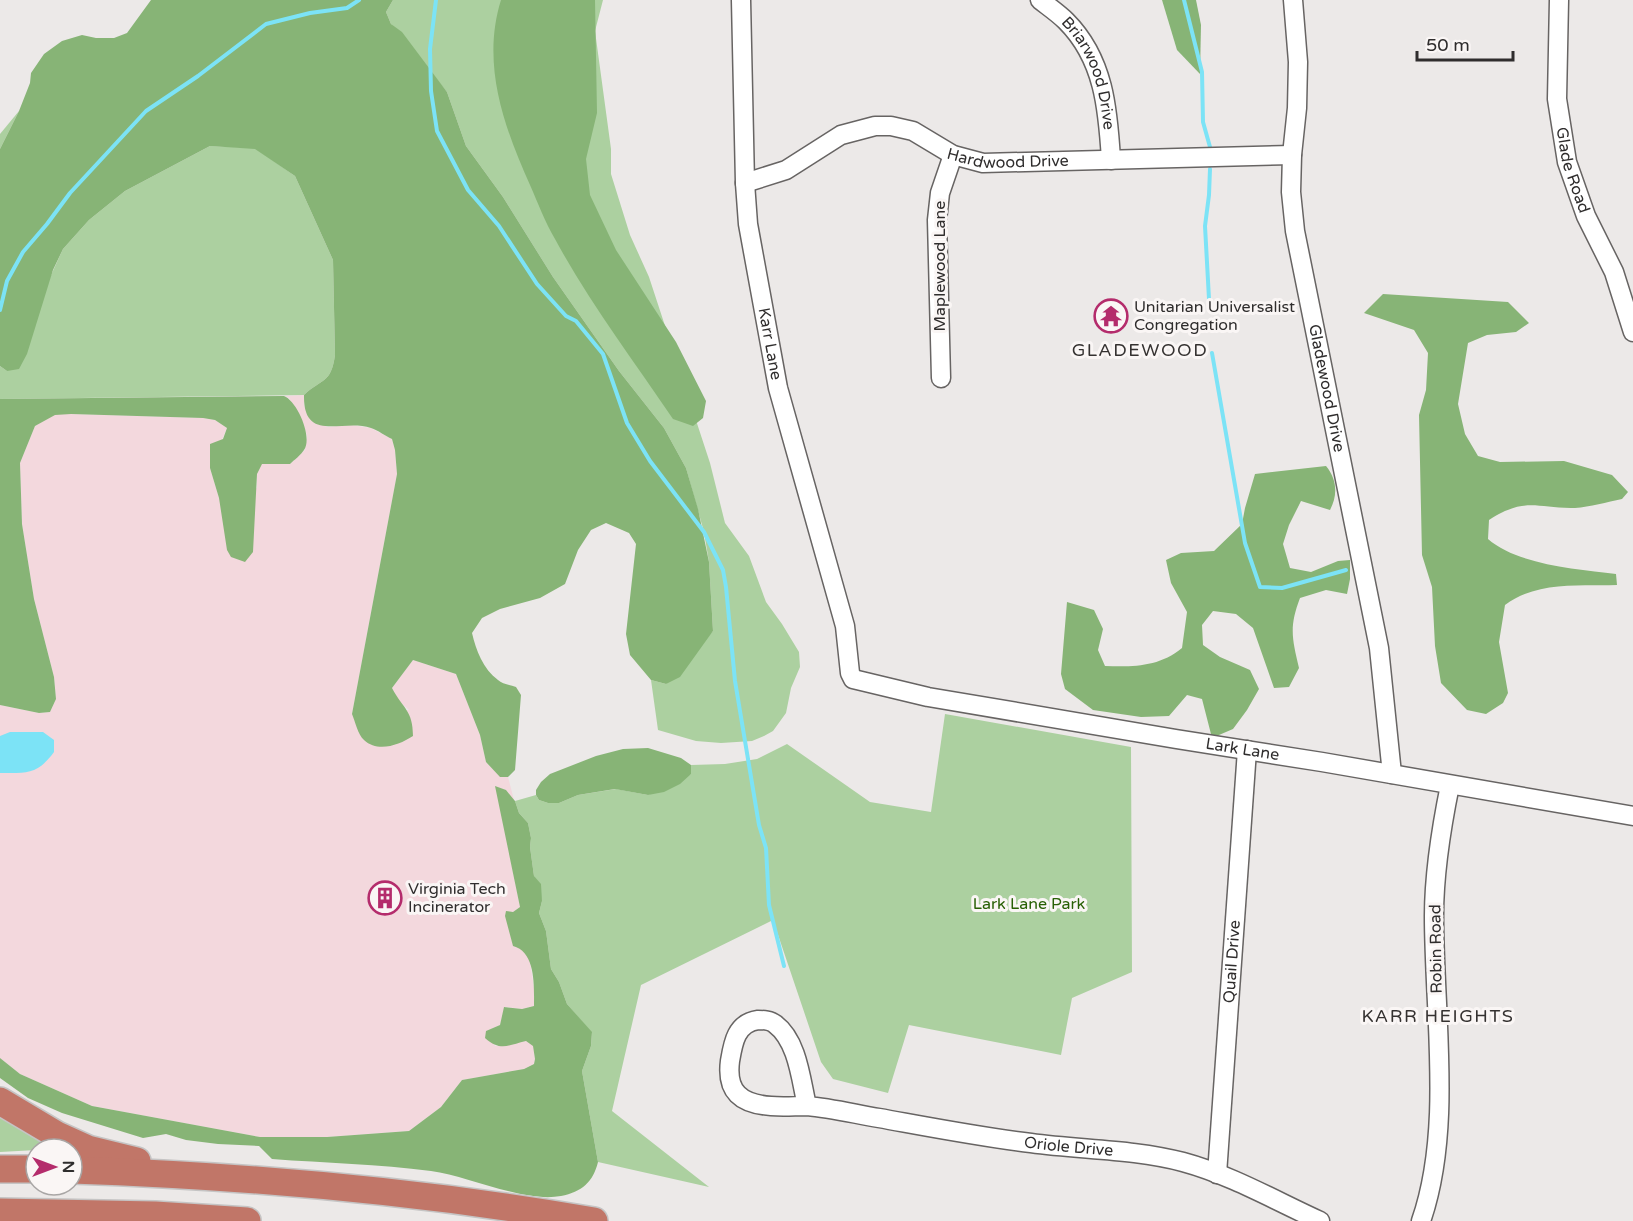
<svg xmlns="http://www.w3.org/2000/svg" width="1633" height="1221" viewBox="0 0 1633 1221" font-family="'Varela Round',sans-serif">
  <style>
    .industrial { fill: #f3d8dd }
    .green { fill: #acd0a0 }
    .forest { fill: #87b476 }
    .water { fill: #7ce3f6 }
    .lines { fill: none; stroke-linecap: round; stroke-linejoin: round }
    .stream { stroke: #7ce3f6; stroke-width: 4 }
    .minor-casing { stroke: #676463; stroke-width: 21 }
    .highway-casing { stroke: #c5c4c4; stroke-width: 30 }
    .minor { stroke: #fff; stroke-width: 18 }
    .highway { stroke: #c17668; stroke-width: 27 }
    .labels { text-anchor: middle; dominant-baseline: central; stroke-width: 6; stroke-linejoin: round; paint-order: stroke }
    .street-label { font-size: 16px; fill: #2f2d2d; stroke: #faf6f5 }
    .poi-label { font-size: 16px; fill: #2f2d2d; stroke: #faf6f5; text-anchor: start }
    .park-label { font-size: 16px; fill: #286005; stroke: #faf6f5 }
    .neighbourhood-label { font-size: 18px; letter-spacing: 1.5px; fill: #353231; stroke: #faf6f5 }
  </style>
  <rect width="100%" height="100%" fill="#ece9e8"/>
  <!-- industrial -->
  <polygon class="industrial" points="304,395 304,406 327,427 351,425 371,428 392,439 395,450 397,474 352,714 409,710 399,701 392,688 413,660 456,674 480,735 486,762 500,776 508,777 514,800 506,790 496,787 520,907 513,912 520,948 529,955 534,988 534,1006 522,1009 505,1007 500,1025 487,1031 495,1046 526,1041 533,1045 535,1059 534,1064 524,1069 462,1080 441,1107 409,1131 327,1137 260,1137 92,1106 20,1074 0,1058 0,705 39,713 50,712 56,699 54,677 34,599 22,524 20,463 35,426 55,414 71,414 203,418 215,420 227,428 210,468 219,498 257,488 257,474 262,463 290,464 305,450 307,436 303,422 289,398 284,396"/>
  <!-- green -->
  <g class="green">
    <polygon points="393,0 603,0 595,31 611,149 611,174 630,235 649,277 710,463 725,523 749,556 766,602 782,624 799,652 800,667 791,688 786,713 773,731 764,736 752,741 721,743 696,741 658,730 651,680 666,684 713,631 709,562 704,532 686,468 664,428 619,371 553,277 503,197 466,146 447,92 391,24 386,12"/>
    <polygon points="19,111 0,149 0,134"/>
    <path d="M210 146 255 148 295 176 333 260 335 355C331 384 322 378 304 395L0 399V366L7 371 63 249 89 220 125 191Z"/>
    <polygon points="945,714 1131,747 1132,972 1072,998 1061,1055 909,1025 888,1093 833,1079 821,1062 773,920 641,985 612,1111 709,1187 598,1162 582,1071 591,1046 592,1033 567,1004 559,982 551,969 546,931 539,913 542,901 534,876 530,847 531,838 528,823 519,813 515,801 536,795 539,800 548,803 559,803 578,795 616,789 648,795 691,774 691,765 725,764 757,759 787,744 870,802 931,812"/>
    <polygon points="0,1115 50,1145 55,1149 0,1152"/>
  </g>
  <!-- forest -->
  <g class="forest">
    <path d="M151 0H393L386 12 391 24 402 32 447 92 466 146 503 197 553 277 619 371 664 428 686 468 698 509 709 562 713 631 680 677 666 684 651 680 630 655 626 634 636 544 629 533 606 523 591 530 578 550 565 584 540 598 500 609 482 618 472 633C476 650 483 669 498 680 502 684 510 685 516 687L521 695 515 770 508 777H500L486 762 480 735 456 674 413 660 392 688C403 709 413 710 413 736 399 745 378 753 364 740 358 735 355 721 352 714L397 474 395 450 392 439C385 436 378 430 371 428 343 418 303 444 304 395 322 378 331 384 335 355L333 260 295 176 255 149 210 146 125 191 89 220 63 249 53 270 27 354 19 369 7 371 0 366V149L19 111 30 83 31 73 44 54 62 41 82 35 96 38H114L127 33Z"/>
    <path d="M501 0H595L597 113 586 159 590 195 616 250 676 342 706 401 703 418 693 426 673 419C633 360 589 302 555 239 545 222 538 203 530 185 504 127 481 64 501 0Z"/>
    <polygon points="1162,0 1196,0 1201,25 1200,74 1177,50"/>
    <path d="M1383 294 1508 302 1529 323 1516 332 1487 335 1468 343 1458 404 1465 434 1478 456 1500 462 1564 461 1612 475 1628 492 1622 499C1607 502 1590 507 1575 508 1537 509 1526 496 1489 520L1488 539C1518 565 1577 569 1616 574L1617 585C1580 586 1536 581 1505 605L1499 642 1508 693 1503 703 1486 714 1467 710 1441 683 1435 646 1432 587 1422 555 1419 415 1426 390 1428 353 1414 330 1364 313Z"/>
    <path d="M284 396C297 401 313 437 304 450 301 455 294 460 290 464H262L257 474 253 552 245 562 231 557 227 550 219 498 210 468V444L223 439 227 428 215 420 203 418 71 414 55 415 35 426 20 463 22 524 34 599 54 677 56 699 50 712 39 713 0 705V399Z"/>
    <path d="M1326 466C1337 479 1338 495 1330 510L1301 501 1289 525 1283 544 1290 568 1311 572 1338 561 1350 560V579L1347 594 1326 590 1300 598C1289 627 1292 638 1299 668L1289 687 1274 688 1253 628 1236 614 1213 611 1202 625 1203 645 1220 657 1250 670 1259 689 1247 710 1233 729 1212 738 1202 699 1187 695 1169 716 1141 717 1093 710 1065 689 1061 674 1067 602 1094 610 1103 629 1098 650 1105 666C1133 667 1159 667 1182 648L1187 612 1171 583 1166 560 1181 553 1214 551 1242 524 1245 508 1255 474Z"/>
    <polygon points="648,748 681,758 691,765 691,774 680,784 664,792 648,795 615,789 578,795 559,803 548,803 539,800 536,795 536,790 541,782 550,774 596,756 623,749"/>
    <path d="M495 786 506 790 515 801 519 813 528 823 531 838 530 847 534 876 541 884 542 901 539 913 546 931 551 969 559 982 567 1004 592 1032 591 1046 582 1071 598 1162C593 1182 582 1192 561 1196 524 1203 469 1176 431 1171 379 1164 325 1163 272 1159L259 1146 218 1144 186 1140 166 1134 143 1138 62 1113 28 1098 0 1078V1058L20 1074 92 1106 260 1137H327L409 1131 441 1107 462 1080 524 1069 534 1064 535 1059 533 1046 526 1041C508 1045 501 1052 485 1038L486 1031 500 1025 504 1007 522 1009 534 1006C534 986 536 952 513 946L505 916 506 911 513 912 520 907Z"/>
  </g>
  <!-- water -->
  <path class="water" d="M10 732H43L54 740V752C37 775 27 773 0 773V736Z"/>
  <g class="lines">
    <!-- stream -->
    <g class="stream">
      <polyline points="436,0 430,49 431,91 437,131 468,190 499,226 537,284 566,316 576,321 603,354 627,423 650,461 704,532 723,570 726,587 735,681 759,825 766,848 769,905 784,966"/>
      <polyline points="1184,0 1202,72 1203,122 1210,147"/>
      <polyline points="1209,299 1205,226 1209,195 1210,169"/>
      <polyline points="0,310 7,281 23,252 47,224 70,193 146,111 198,76 266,24 310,13 347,8 359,0"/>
      <polyline points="1212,353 1245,543 1260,587 1282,588 1346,570"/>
    </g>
    <!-- minor casing -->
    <g class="minor-casing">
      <g id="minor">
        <path id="s1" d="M741 0 745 183 748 224 778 388 845 626 850 673 853 679 928 697 1176 739 1322 762 1633 816"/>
        <path id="s2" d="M1040 0C1049 7 1058 13 1066 21 1104 59 1108 109 1111 160"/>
        <path id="s3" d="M1293 0 1298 62 1297 108 1292 155 1291 192 1295 231 1379 648 1392 774"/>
        <path id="s4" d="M1559 0 1557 99 1567 162 1586 216 1614 272 1633 332"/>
        <path id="s5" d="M745 183 786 170 841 135 875 126H891L913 131 953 155 983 163 1292 155"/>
        <polyline points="941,378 937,220 940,193 953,155"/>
        <path id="s6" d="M807 1106C801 1081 798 1041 775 1024 770 1020 764 1020 758 1020 736 1023 733 1043 730 1061 726 1092 741 1104 771 1106 783 1107 795 1106 807 1106 831 1108 855 1114 879 1118 929 1127 980 1137 1031 1143 1082 1150 1133 1149 1183 1162 1231 1175 1276 1201 1320 1221"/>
        <path id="s7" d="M1217 1174 1247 750"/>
        <path d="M1421 1221C1453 1129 1434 1014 1434 916 1434 872 1441 829 1450 785"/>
      </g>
    </g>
    <!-- highway casing -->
    <g class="highway-casing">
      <g id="highway">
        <polyline points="0,1101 57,1135 88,1149 137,1161"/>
        <polyline points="0,1169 36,1169"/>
        <path d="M72 1170C247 1176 421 1191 594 1221"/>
        <polyline points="0,1212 155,1215 247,1221"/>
      </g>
    </g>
    <!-- minor -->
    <use href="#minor" class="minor"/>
    <!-- highway -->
    <use href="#highway" class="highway"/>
  </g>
  <!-- icons -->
  <defs>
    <g id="temple-ring" transform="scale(1.725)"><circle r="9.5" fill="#faf6f5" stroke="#b42c6c" stroke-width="1.5"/><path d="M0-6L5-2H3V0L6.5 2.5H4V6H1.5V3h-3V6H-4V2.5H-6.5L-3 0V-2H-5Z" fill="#b42c6c"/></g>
    <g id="building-ring" transform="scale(1.725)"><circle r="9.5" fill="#faf6f5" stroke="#b42c6c" stroke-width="1.5"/><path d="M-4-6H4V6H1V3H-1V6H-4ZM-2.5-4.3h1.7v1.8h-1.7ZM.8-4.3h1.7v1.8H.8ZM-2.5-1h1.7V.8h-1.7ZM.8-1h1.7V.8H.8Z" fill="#b42c6c"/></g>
  </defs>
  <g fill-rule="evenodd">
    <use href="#temple-ring" x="1111" y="316"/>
    <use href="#building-ring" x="385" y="898"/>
  </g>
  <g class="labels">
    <!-- street labels -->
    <g class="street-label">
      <text stroke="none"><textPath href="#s2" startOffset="92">Briarwood Drive</textPath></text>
      <text stroke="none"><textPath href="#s5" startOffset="284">Hardwood Drive</textPath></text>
      <text stroke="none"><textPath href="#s4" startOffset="172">Glade Road</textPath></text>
      <text transform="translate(940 266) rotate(-90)">Maplewood Lane</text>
      <text stroke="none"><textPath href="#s1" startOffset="346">Karr Lane</textPath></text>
      <text stroke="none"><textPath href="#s3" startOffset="392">Gladewood Drive</textPath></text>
      <text stroke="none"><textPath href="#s1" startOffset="1088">Lark Lane</textPath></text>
      <text transform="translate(1436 949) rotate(-91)">Robin Road</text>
      <text stroke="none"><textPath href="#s7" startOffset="213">Quail Drive</textPath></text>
      <text stroke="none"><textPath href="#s6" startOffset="534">Oriole Drive</textPath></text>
    </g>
    <!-- poi labels -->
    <g class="poi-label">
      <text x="1134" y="307">Unitarian Universalist<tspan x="1134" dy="18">Congregation</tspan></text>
      <text x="408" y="889">Virginia Tech<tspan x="408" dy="18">Incinerator</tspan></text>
    </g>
    <!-- park labels -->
    <g class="park-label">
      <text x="1029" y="904">Lark Lane Park</text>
    </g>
    <!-- neighbourhood labels -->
    <g class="neighbourhood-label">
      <text x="1140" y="350">GLADEWOOD</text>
      <text x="1438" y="1016">KARR HEIGHTS</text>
    </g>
  </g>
  <!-- north arrow -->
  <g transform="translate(54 1167) rotate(90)"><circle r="28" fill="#faf6f5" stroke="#a9a6a5" stroke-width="1.5"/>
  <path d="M0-4.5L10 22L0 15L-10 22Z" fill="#b42c6c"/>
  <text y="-9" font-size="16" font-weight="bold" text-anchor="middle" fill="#2f2d2d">N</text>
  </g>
  <!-- scale -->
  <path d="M1417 51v9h96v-9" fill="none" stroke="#2f2d2d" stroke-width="3"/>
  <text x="1426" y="51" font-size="18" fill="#2f2d2d" stroke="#faf6f5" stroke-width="4.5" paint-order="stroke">50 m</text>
</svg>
